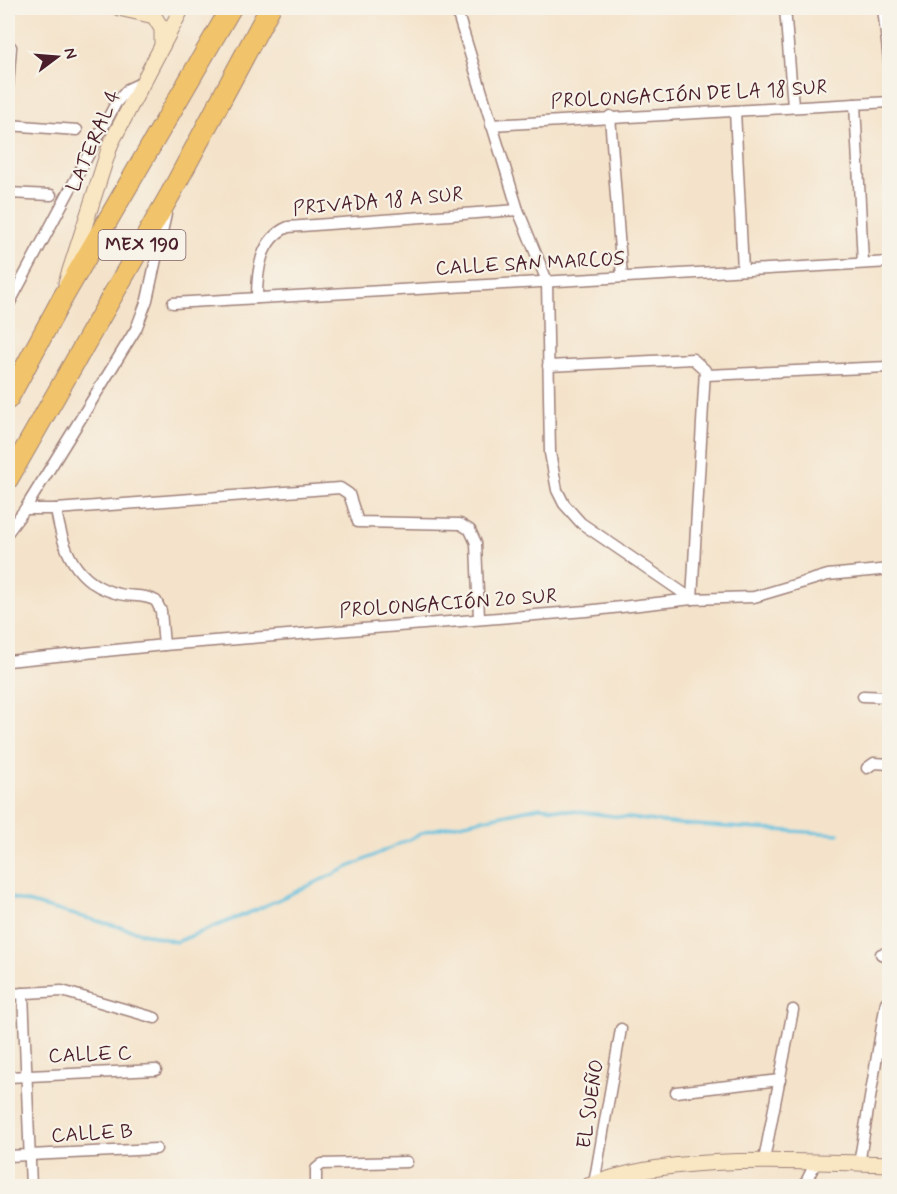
<svg xmlns="http://www.w3.org/2000/svg" width="897" height="1194" viewBox="0 0 897 1194" font-family="Mynerve,sans-serif">
  <style>
    .lines { fill: none; stroke-linecap: round; stroke-linejoin: round }
    .stream { stroke: #60c0df; stroke-width: 3 }
    .street-casing { stroke: #9f817a; stroke-width: 13 }
    .secondary-casing { stroke: #9f817a; stroke-width: 17 }
    .highway-casing { stroke: #9f817a; stroke-width: 22 }
    .street { stroke: #fff; stroke-width: 10 }
    .secondary { stroke: #f9e7c3; stroke-width: 15 }
    .highway { stroke: #f1c36a; stroke-width: 20 }
    .labels { text-anchor: middle; dominant-baseline: central; stroke-width: 4.5; stroke-linejoin: round; paint-order: stroke }
    .shield { fill: #f7f3e8; stroke: #7e5f64; stroke-width: 1.5 }
    .shield-label { font-size: 18px; font-weight: bold; fill: #4a1f2b }
    .street-label { font-size: 20px; fill: #4a1f2b; stroke: #f7f3e8 }
  </style>
  <rect width="100%" height="100%" fill="#f7f3e8"/>
  <filter id="ink" filterUnits="userSpaceOnUse"><feTurbulence type="fractalNoise" baseFrequency=".0167" numOctaves="2"/><feDisplacementMap in="SourceGraphic" scale="12" xChannelSelector="R" yChannelSelector="G"/><feConvolveMatrix kernelMatrix="1 2 1 2 8 2 1 2 1" color-interpolation-filters="sRGB"/></filter>
  <filter id="wash" filterUnits="userSpaceOnUse"><feTurbulence type="fractalNoise" baseFrequency=".008" numOctaves="4" result="noise"/><feDisplacementMap in="SourceGraphic" scale="24" xChannelSelector="R" yChannelSelector="G"/><feGaussianBlur stdDeviation="1.35" result="paint"/><feColorMatrix in="noise" values="0 0 0 0 0 0 0 0 0 0 0 0 0 0 0 0 0 1.4 0 .05"/><feComposite in="paint" operator="in"/></filter>
  <g filter="url(#wash)">
    <rect width="100%" height="100%" fill="#f4e3ca"/>
    <g class="lines">
      <!-- stream -->
      <polyline class="stream" points="8,897 176,942 256,910 427,831 540,807 679,824 839,834"/>
    </g>
  </g>
  <g filter="url(#ink)">
    <g class="lines">
      <!-- street casing -->
      <g class="street-casing">
        <g id="street">
          <polyline points="456,8 518,210 547,281 550,453 557,490 564,504 581,523 692,599"/>
          <polyline points="785,8 793,106"/>
          <polyline points="883,8 890,69"/>
          <polyline points="8,47 11,47 8,85"/>
          <polyline points="855,104 863,263"/>
          <polyline points="735,111 743,270"/>
          <polyline points="610,116 622,277"/>
          <polyline points="8,125 77,130"/>
          <polyline points="491,125 890,102"/>
          <polyline points="8,193 51,195"/>
          <path d="M257 298C257 271 260 239 288 227L518 210"/>
          <polyline points="173,303 890,262"/>
          <polyline points="8,306 116,103 128,89 141,83"/>
          <polyline points="548,366 693,359 705,370 692,599"/>
          <polyline points="706,375 888,367"/>
          <polyline points="25,509 56,509 340,488 349,494 358,522 460,524 470,530 476,543 479,619"/>
          <path d="M56 509C62 548 75 584 119 594 132 597 145 594 156 601L161 611 164 645"/>
          <polyline points="8,532 25,509 136,329 147,300 166,214"/>
          <polyline points="8,661 164,645 586,611 692,599 754,597 828,575 890,569"/>
          <polyline points="863,696 890,697"/>
          <polyline points="867,768 874,763 890,764"/>
          <polyline points="881,954 890,959"/>
          <polyline points="23,993 31,1186"/>
          <polyline points="8,994 62,991 155,1018"/>
          <polyline points="8,1077 156,1070"/>
          <polyline points="676,1092 780,1080"/>
          <polyline points="8,1156 156,1149"/>
          <polyline points="764,1160 793,1010"/>
          <polyline points="859,1164 886,1002"/>
          <polyline points="594,1184 621,1029"/>
          <polyline points="316,1186 316,1169 322,1164 407,1162"/>
          <polyline points="804,1186 816,1162"/>
        </g>
      </g>
      <!-- secondary casing -->
      <g class="secondary-casing">
        <g id="secondary">
          <polyline points="119,8 154,16 162,29 162,46"/>
          <polyline points="66,283 111,143 182,8"/>
          <path d="M588 1186C672 1152 800 1162 890 1164"/>
        </g>
      </g>
      <!-- highway casing -->
      <g class="highway-casing">
        <g id="highway">
          <polyline points="8,399 62,299 231,8"/>
          <polyline points="8,479 171,193 270,8"/>
        </g>
      </g>
      <!-- street -->
      <use href="#street" class="street"/>
      <!-- secondary -->
      <use href="#secondary" class="secondary"/>
      <!-- highway -->
      <use href="#highway" class="highway"/>
    </g>
  </g>
  <g class="labels">
    <!-- shield labels -->
    <rect class="shield" x="98.5" y="230" width="87" height="30" rx="4.5"/>
    <g class="shield-label">
      <text x="142" y="245">MEX 190</text>
    </g>
    <!-- street labels -->
    <g class="street-label">
      <text transform="translate(689 95) rotate(-3)">PROLONGACIÓN DE LA 18 SUR</text>
      <text transform="translate(94 141) rotate(-67)">LATERAL 4</text>
      <text transform="translate(378 202) rotate(-5)">PRIVADA 18 A SUR</text>
      <text transform="translate(530 264) rotate(-3)">CALLE SAN MARCOS</text>
      <text transform="translate(448 604) rotate(-4)">PROLONGACIÓN 20 SUR</text>
      <text transform="translate(90 1055) rotate(-2)">CALLE C</text>
      <text transform="translate(591 1104) rotate(-81)">EL SUEÑO</text>
      <text transform="translate(92 1134) rotate(-3)">CALLE B</text>
    </g>
  </g>
  <!-- margin -->
  <rect width="897" height="1194" fill="none" stroke="#f7f3e8" stroke-width="30"/>
  <!-- north arrow -->
  <g transform="translate(57 57) rotate(74)" stroke="#f7f3e8" stroke-width="4.5" paint-order="stroke">
  <path d="M0-4.5L10 22L0 15L-10 22Z" fill="#4a1f2b"/>
  <text y="-9" font-size="16" font-weight="bold" text-anchor="middle" fill="#4a1f2b">N</text>
  </g>
</svg>
